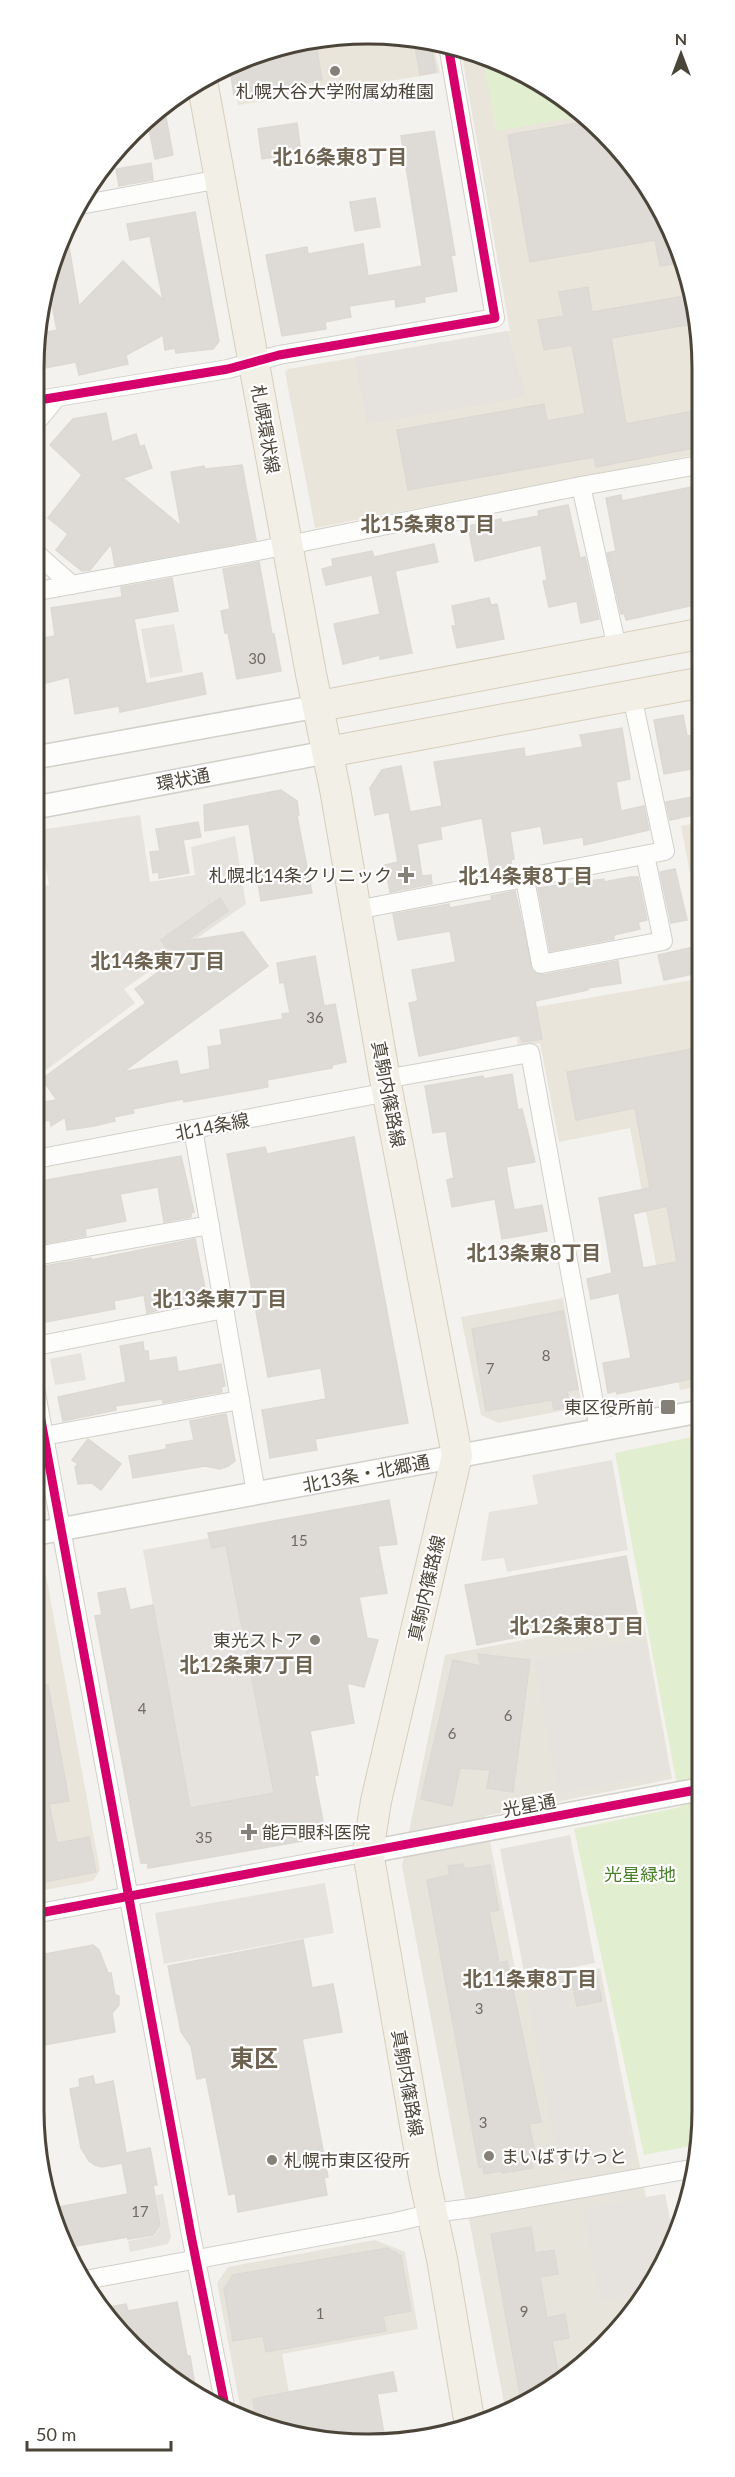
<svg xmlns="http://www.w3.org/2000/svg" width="735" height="2477" viewBox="0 0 735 2477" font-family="Lato,'Noto Sans JP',sans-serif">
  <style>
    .residential { fill: #e7e4dc }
    .education { fill: #eae5da }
    .green { fill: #e1eecf }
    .parking { fill: #e6e3df }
    .building { fill: #dedbd6; stroke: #dcd9d4; stroke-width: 1.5; fill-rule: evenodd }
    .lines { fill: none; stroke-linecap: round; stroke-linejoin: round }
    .minor-casing { stroke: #d2d0cb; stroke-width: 20 }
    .tertiary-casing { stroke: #d2d0cb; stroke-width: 25 }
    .primary-casing { stroke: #d6cebb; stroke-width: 32 }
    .minor { stroke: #fdfdfc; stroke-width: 18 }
    .tertiary { stroke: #fdfdfc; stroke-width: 22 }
    .primary { stroke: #f2efe6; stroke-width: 30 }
    .cycleway-casing { stroke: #fff; stroke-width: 13 }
    .cycleway { stroke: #d6006c; stroke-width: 9 }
    .poi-dot { fill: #868178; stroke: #fff; stroke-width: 2 }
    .labels { text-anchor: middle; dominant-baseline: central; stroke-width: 4.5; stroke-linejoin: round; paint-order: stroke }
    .number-label { font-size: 15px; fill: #706a61 }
    .poi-label { font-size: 18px; fill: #4b4439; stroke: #fff; text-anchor: end }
    .street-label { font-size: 18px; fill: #4b4439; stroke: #fff }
    .park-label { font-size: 18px; fill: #4a7f2a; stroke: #fff }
    .neighbourhood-label { font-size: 20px; font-weight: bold; fill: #6e6250; stroke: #fff }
    .district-label { font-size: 24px; font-weight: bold; fill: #6e6250; stroke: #fff }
    .rim { fill: none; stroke: #4b4439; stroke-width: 3 }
  </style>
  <rect width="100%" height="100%" fill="#f4f2ee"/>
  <!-- residential -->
  <g class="residential">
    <polygon points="563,1298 582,1407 498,1423 481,1415 461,1317"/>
    <polygon points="643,1617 672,1779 485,1816 518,1984 600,1968 646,2197 665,2194 673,2235 657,2277 571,2375 505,2408 402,1866 445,1655"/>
    <polygon points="375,2240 405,2252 418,2329 282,2354 296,2430 242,2416 217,2283 228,2267"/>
  </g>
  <!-- education -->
  <g class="education">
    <polygon points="432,39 440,73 238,105 231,69 302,40"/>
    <polygon points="461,50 534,78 619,147 668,220 699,324 699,454 315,528 285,372 288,369 510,331"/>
    <polygon points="698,823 698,915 681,826"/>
    <polygon points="698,979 697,1387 680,1390 630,1128 559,1142 540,1043 518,1047 513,1011"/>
    <polygon points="35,1566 46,1575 100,1870 93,1881 34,1892"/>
  </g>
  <!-- green -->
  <g class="green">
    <polygon points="483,58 534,78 581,116 496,131"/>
    <polygon points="692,1437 697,1464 696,2145 644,2155 574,1829 681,1807 615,1453"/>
  </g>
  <!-- parking -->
  <g class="parking">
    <polygon points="507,331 526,397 367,424 355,357"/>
    <polygon points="174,624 183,672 150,678 141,629"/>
    <polygon points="140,815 150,882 195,875 191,847 235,836 246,904 124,989 135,1003 37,1077 37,887 49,885 39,830"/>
    <polygon points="81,1353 86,1380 55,1385 50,1359"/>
    <polygon points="612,1460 628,1550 507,1572 504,1558 481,1561 489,1512 538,1504 532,1475"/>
    <polygon points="209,1538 212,1548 226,1545 274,1793 190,1808 143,1550"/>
    <polygon points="644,1639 669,1773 558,1793 534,1659"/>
    <polygon points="570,1835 595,1963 525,1977 500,1849"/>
    <polygon points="325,1883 334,1933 164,1964 155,1913"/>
    <polygon points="565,1980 571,2011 606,2005 634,2158 560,2171 526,1987"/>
    <polygon points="163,2194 171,2237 168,2244 130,2252 128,2241 154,2236 161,2226 156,2195"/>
    <polygon points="665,2194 673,2235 657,2277 640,2297 639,2294 600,2301 583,2209"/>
  </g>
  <!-- building -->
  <g class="building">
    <polygon points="302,39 315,39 322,80 234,95 230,69"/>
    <polygon points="414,39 430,39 436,72 420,75"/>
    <polygon points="164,107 173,155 155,159 148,123"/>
    <polygon points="588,121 619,147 668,220 681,263 660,266 655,240 530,262 508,135"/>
    <polygon points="297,123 301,153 262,159 258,129"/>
    <polygon points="434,131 455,255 451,255 457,291 424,297 425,302 396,307 395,299 349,306 351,317 325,322 326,329 282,336 266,255 307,247 308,254 363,244 368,276 422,266 401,136"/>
    <polygon points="151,163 153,180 119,186 116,169"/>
    <polygon points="375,198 380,227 355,231 350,202"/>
    <polygon points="195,212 219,341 213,349 176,353 175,348 165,350 163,335 126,355 128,364 79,375 76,362 39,369 39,334 57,330 51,300 40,302 67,235 79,306 123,261 163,300 150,236 130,240 127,224"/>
    <polygon points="588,287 592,312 690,295 699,323 611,338 626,424 699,410 699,447 596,467 594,457 408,490 397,430 544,404 547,421 585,414 572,345 544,350 538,320 564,316 559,292"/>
    <polygon points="106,413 112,442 136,434 140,447 144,445 152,468 123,478 181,526 171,472 204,466 205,469 242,465 256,540 115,566 111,544 90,570 82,571 56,550 68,534 48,518 82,475 50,445 73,419"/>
    <polygon points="692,487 699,522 699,572 693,573 699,604 626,620 624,613 621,614 607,553 616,551 606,498 621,495 622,501"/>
    <polygon points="568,505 580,558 585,557 599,619 581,623 577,601 549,607 543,581 547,580 541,545 475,561 468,526 501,519 502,523 539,516 538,511"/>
    <polygon points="434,544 438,562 395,571 412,653 380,659 380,655 343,664 334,624 380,614 372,575 326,585 322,569 333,566 332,559 372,551 374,557"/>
    <polygon points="259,562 272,634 274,634 281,671 237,679 228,633 225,633 221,611 230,609 223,569"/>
    <polygon points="172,578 178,611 134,619 146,684 202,673 206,694 120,712 119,706 75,714 69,677 38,685 38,639 55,636 51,608 122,597 121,587"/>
    <polygon points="489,598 491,605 497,604 504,639 457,648 452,626 456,626 452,606"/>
    <polygon points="683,715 687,736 695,735 698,768 664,774 654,720"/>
    <polygon points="622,728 630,779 616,782 621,811 644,806 649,830 584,845 583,837 544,844 541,826 510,832 514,859 511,859 511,869 491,873 482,818 440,827 442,839 417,844 422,876 431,875 432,884 390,892 385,865 398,862 389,812 375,815 370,788 382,770 401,766 410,812 442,806 434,762 524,748 525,757 583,747 580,735"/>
    <polygon points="281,790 297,801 299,815 297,816 312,893 261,901 249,824 205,831 204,805"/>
    <polygon points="698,796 698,814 670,820 666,802"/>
    <polygon points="198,822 201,837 183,840 189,873 159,878 159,872 153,873 150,852 160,851 156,829"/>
    <polygon points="675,869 687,920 671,923 660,872"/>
    <polygon points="630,877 638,877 647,920 638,922 640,929 614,935 614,939 550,951 538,888 604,879 604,882"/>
    <polygon points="515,891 533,972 543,975 618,961 621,983 588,988 588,990 535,1001 542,1039 522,1042 520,1035 419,1056 409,1003 418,1001 412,970 456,962 450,931 398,940 393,914 449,904 450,908 492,900 491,896"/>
    <polygon points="220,898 228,911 186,941 243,932 268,966 123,1072 177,1061 180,1075 210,1069 208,1047 222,1045 220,1030 283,1019 282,1014 290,1013 284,982 280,983 277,963 315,956 324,1006 335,1004 346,1062 332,1065 332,1068 267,1080 268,1087 184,1102 183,1099 133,1109 134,1113 114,1117 115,1121 94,1126 67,1130 65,1117 51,1126 50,1120 36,1122 37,1103 57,1100 42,1079 146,1003 135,989 175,960 161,940"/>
    <polygon points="698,946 698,973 664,980 658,955"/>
    <path d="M698 1048 697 1378 617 1394 616 1391 608 1393 603 1363 631 1358 619 1293 591 1299 587 1279 612 1273 599 1198 650 1188 635 1108 576 1120 567 1072ZM667 1206 677 1262 643 1268 633 1214Z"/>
    <polygon points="512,1074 518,1110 522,1109 535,1162 506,1167 514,1210 542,1205 547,1231 502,1239 495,1199 452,1207 447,1180 454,1178 446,1131 433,1133 425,1086 483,1076 484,1079"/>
    <polygon points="354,1137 408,1423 315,1439 317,1450 270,1458 262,1410 326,1399 321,1368 268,1377 227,1154 265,1147 267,1154"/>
    <polygon points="181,1156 194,1212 191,1213 191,1217 164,1222 158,1187 120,1194 126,1221 85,1229 86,1236 36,1245 36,1182"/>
    <polygon points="195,1239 207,1298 147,1313 144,1295 114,1301 115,1309 46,1322 42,1302 45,1301 38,1267 91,1258 91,1260"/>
    <polygon points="563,1311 578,1389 567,1391 570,1407 554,1410 552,1400 486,1411 472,1329"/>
    <polygon points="143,1342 144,1351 148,1351 149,1361 176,1357 178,1372 221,1364 225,1386 221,1387 222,1392 163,1403 162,1399 115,1406 116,1410 63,1421 58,1397 126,1382 120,1346"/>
    <polygon points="226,1414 235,1461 228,1466 220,1469 205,1466 133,1478 129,1456 167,1449 166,1445 194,1440 190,1421"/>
    <polygon points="88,1439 121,1464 101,1490 92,1483 78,1484 75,1467 78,1464 72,1460"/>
    <polygon points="389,1500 397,1544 378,1546 387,1593 359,1597 367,1638 378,1640 364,1687 347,1683 354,1723 310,1731 318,1775 314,1775 326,1837 148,1868 148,1863 141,1863 95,1616 102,1615 98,1593 125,1588 130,1610 153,1605 190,1808 274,1793 226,1545 212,1548 208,1533"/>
    <polygon points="626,1556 637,1614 477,1645 465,1585"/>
    <polygon points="478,1654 530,1660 513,1792 487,1788 490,1770 460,1768 452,1806 421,1799 453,1660 481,1666"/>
    <polygon points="48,1685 69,1801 49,1804 57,1843 89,1837 96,1872 34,1884 34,1687"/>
    <polygon points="463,1864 464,1869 490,1865 499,1910 489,1912 499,1963 507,1961 541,2122 529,2124 536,2157 531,2158 533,2168 503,2173 502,2171 484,2174 483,2167 479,2167 427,1880 450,1875 448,1866"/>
    <polygon points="303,1940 312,1988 333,1984 342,2032 302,2039 328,2177 324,2178 327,2195 238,2212 235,2193 229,2195 206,2077 197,2079 191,2046 181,2032 168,1966"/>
    <polygon points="93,1945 99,1950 108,1973 111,1973 115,1995 119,1996 119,2005 112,2013 115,2032 33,2047 34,1956"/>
    <polygon points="596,1973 602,2001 577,2006 571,1977"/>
    <polygon points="93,2076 95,2085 113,2081 126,2153 150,2148 157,2185 153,2185 160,2225 153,2235 128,2239 128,2237 65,2248 58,2237 53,2208 128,2194 122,2163 102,2167 95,2165 89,2161 81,2148 70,2089 80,2087 79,2079"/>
    <polygon points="531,2227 535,2253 554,2250 558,2274 540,2277 547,2318 565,2314 569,2338 552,2341 560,2381 521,2400 491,2234"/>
    <polygon points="387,2248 401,2256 411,2311 383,2316 386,2331 266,2352 263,2336 233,2341 224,2289 233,2275"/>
    <polygon points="177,2302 187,2356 190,2356 196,2392 116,2330 103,2308 126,2304 128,2311"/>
    <polygon points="393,2372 397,2391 377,2394 385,2439 345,2443 256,2419 253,2399"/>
  </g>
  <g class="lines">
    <!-- minor casing -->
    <g class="minor-casing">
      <g id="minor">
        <polyline points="80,205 220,179"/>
        <polyline points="39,400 228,369 279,355 495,318 448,45"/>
        <polyline points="39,419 57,397"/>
        <polyline points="581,486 617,648"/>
        <polyline points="38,555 72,585"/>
        <polyline points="38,591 263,550 581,486 699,465"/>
        <polyline points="525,879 541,964 663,941 645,855"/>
        <polyline points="356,910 665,851 632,696"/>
        <polyline points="385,1079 530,1053 599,1430"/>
        <polyline points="193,1129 256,1493"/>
        <polyline points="36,1159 388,1092"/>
        <polyline points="36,1256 210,1225"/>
        <polyline points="36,1346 224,1309"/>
        <polyline points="36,1393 191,2235 226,2411"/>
        <polyline points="44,1436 240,1400"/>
        <polyline points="34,1914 368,1852"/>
        <polyline points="85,2280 396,2222 433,2213 472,2208 696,2168"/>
      </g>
    </g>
    <!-- tertiary casing -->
    <g class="tertiary-casing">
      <g id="tertiary">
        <polyline points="38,757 320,706"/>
        <polyline points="38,807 328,752"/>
        <polyline points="35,1534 697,1412"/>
        <polyline points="368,1852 696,1790"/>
      </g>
    </g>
    <!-- primary casing -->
    <g class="primary-casing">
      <g id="primary">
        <polyline points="202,81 311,674 335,789 385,1079 457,1455 376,1801 368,1852 424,2177 442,2259 470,2425"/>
        <polyline points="320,706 699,634"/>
        <polyline points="328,752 698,683"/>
      </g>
    </g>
    <!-- minor -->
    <use href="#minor" class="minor"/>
    <!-- tertiary -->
    <use href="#tertiary" class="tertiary"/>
    <!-- primary -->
    <use href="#primary" class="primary"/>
    <!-- cycleway casing -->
    <g class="cycleway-casing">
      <g id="cycleway">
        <polyline points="39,400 228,369 279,355 495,318 448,45"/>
        <polyline points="36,1393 191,2235 226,2411"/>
        <polyline points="34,1914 696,1790"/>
      </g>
    </g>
    <!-- cycleway -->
    <use href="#cycleway" class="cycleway"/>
  </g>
  <!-- markers -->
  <g class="poi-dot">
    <circle cx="335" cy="71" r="6"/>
    <path d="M403 866h6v6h6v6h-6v6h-6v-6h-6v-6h6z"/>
    <rect x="660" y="1399" width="16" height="16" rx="3"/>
    <circle cx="315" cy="1640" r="6"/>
    <path d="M246 1823h6v6h6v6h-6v6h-6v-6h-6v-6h6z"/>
    <circle cx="489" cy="2156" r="6"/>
    <circle cx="272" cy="2160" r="6"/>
  </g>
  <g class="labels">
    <!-- number labels -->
    <g class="number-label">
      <text x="257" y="658">30</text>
      <text x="315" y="1017">36</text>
      <text x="546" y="1355">8</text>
      <text x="490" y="1368">7</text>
      <text x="299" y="1540">15</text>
      <text x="142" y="1708">4</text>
      <text x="508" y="1715">6</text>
      <text x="452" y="1733">6</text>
      <text x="204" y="1837">35</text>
      <text x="479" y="2008">3</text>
      <text x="483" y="2122">3</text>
      <text x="140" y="2211">17</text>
      <text x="524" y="2311">9</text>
      <text x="320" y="2313">1</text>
    </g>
    <!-- poi labels -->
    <g class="poi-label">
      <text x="335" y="91" text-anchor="middle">札幌大谷大学附属幼稚園</text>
      <text x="392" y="875">札幌北14条クリニック</text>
      <text x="654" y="1407">東区役所前</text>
      <text x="303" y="1640">東光ストア</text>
      <text x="262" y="1832" text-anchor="start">能戸眼科医院</text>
      <text x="501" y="2156" text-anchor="start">まいばすけっと</text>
      <text x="284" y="2160" text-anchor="start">札幌市東区役所</text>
    </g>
    <!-- street labels -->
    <g class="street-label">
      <text transform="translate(266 429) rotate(80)">札幌環状線</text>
      <text transform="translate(183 779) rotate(-11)">環状通</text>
      <text transform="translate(389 1094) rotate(79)">真駒内篠路線</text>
      <text transform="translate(212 1126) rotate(-11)">北14条線</text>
      <text transform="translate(366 1473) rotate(-11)">北13条・北郷通</text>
      <text transform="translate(426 1588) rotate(-77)">真駒内篠路線</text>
      <text transform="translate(529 1805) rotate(-11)">光星通</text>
      <text transform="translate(408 2083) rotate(80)">真駒内篠路線</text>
    </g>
    <!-- park labels -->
    <g class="park-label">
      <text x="640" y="1874">光星緑地</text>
    </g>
    <!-- neighbourhood labels -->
    <g class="neighbourhood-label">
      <text x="340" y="156">北16条東8丁目</text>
      <text x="428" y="523">北15条東8丁目</text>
      <text x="526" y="875">北14条東8丁目</text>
      <text x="158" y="960">北14条東7丁目</text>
      <text x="534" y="1252">北13条東8丁目</text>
      <text x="220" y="1298">北13条東7丁目</text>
      <text x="577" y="1625">北12条東8丁目</text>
      <text x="247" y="1664">北12条東7丁目</text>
      <text x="530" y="1978">北11条東8丁目</text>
    </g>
    <!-- district labels -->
    <g class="district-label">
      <text x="254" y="2057">東区</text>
    </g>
  </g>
  <!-- crop -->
  <path d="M0 0H735V2477H0ZM368 44H368A324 324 0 0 1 692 368V2110A324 324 0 0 1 368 2434H368A324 324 0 0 1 44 2110V368A324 324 0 0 1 368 44Z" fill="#fff" fill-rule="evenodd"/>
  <path class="rim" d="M368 44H368A324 324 0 0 1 692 368V2110A324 324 0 0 1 368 2434H368A324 324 0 0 1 44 2110V368A324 324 0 0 1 368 44Z"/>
  <!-- north arrow -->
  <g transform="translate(681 54)" stroke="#ffffff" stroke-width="4.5" paint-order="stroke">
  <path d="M0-4.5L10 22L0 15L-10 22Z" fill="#4b4439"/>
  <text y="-9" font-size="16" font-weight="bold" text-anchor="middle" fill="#4b4439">N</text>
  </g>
  <!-- scale -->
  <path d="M27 2441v9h144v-9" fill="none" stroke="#4b4439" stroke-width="3"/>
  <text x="36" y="2441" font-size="18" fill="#4b4439" stroke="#ffffff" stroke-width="4.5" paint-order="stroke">50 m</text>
</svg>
